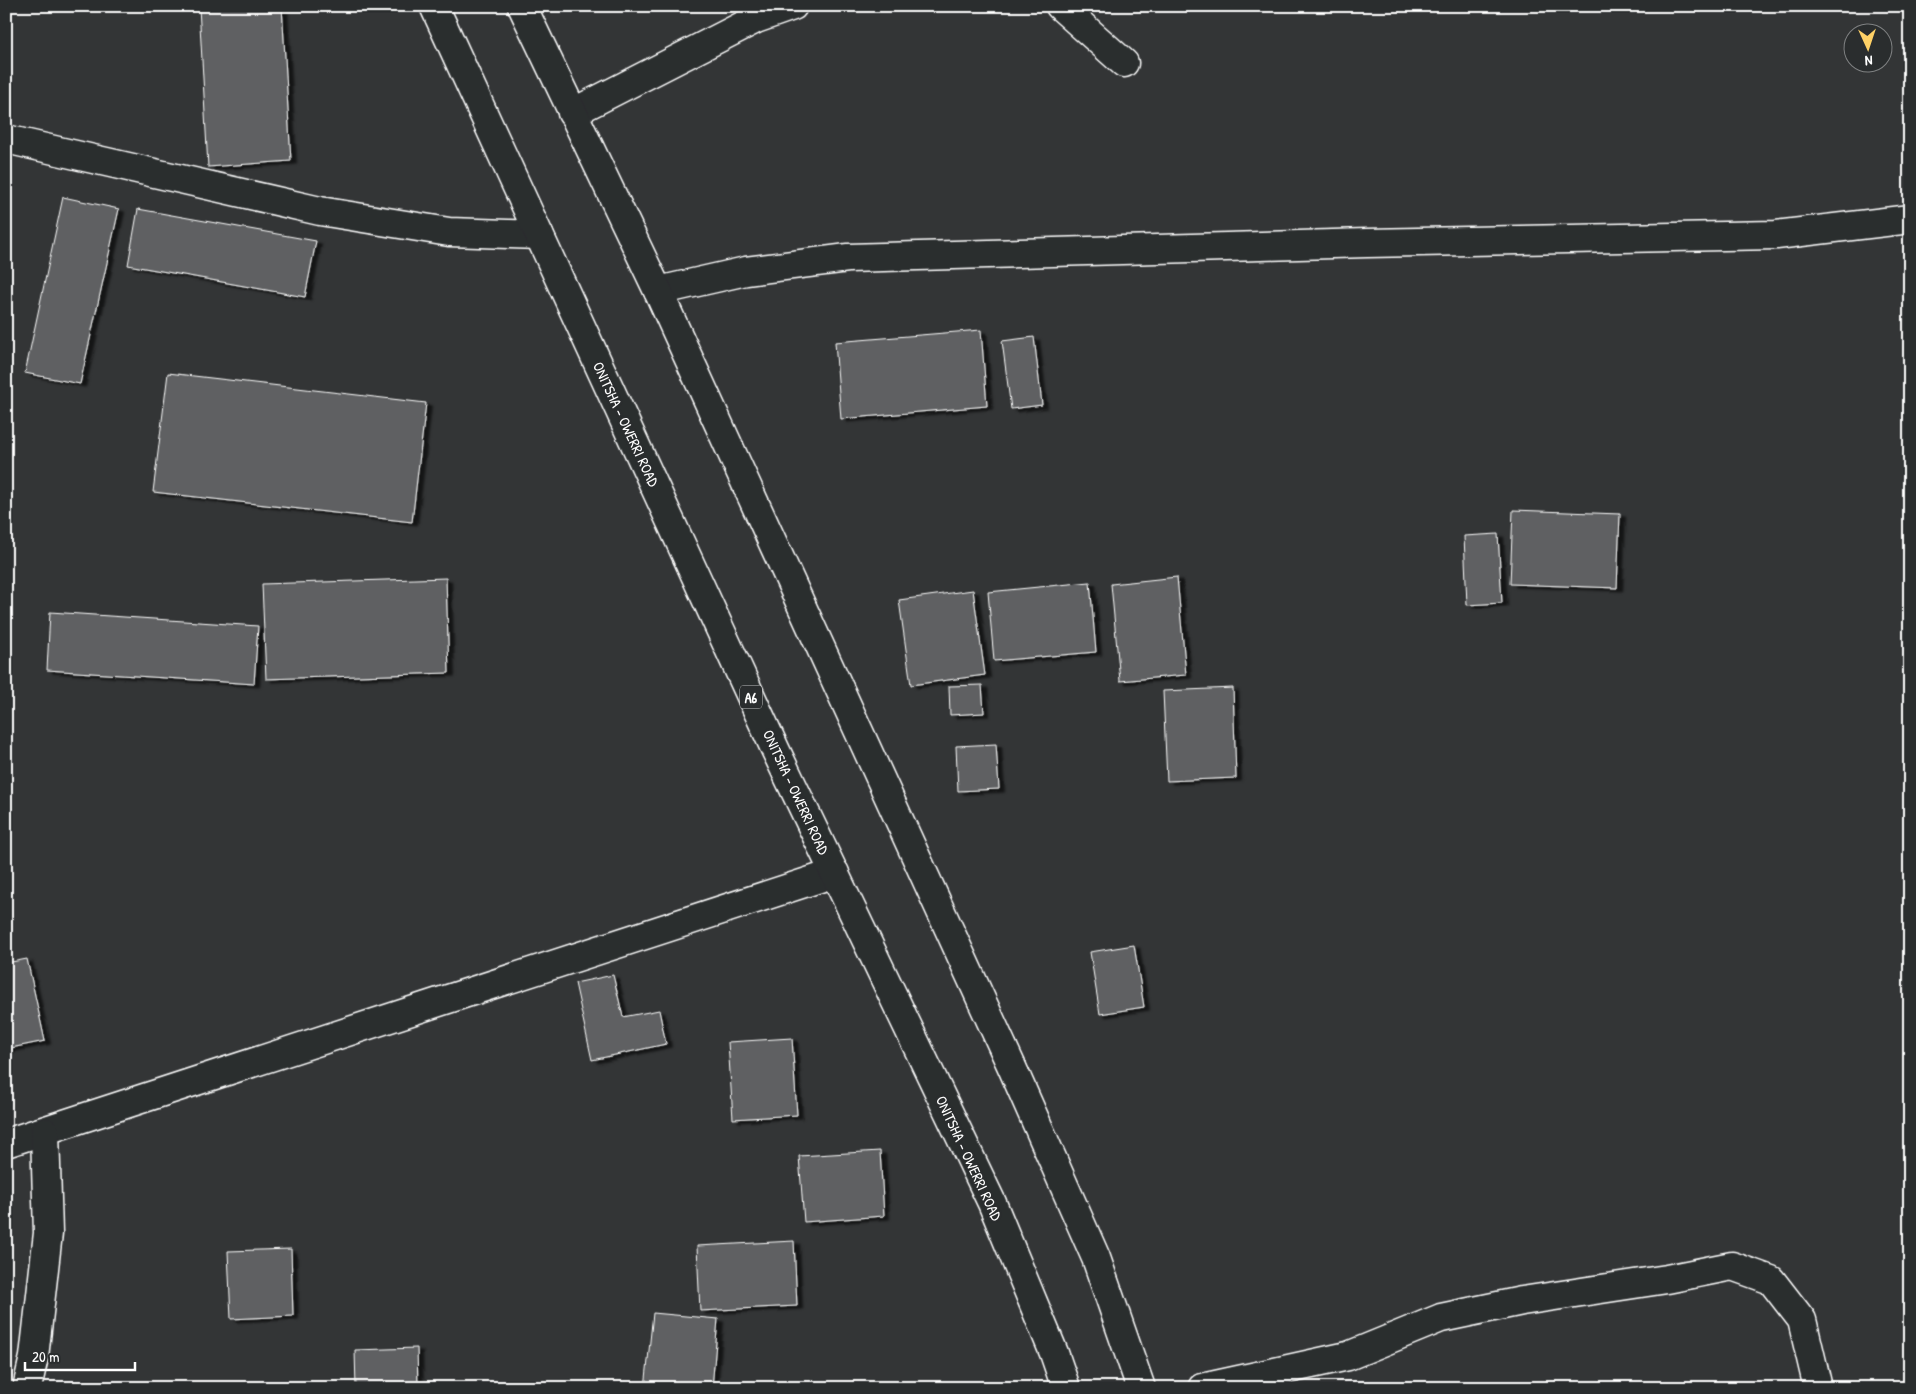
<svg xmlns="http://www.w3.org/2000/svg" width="1916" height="1394" viewBox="0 0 1916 1394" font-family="'Patrick Hand',sans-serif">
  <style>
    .building { fill: #5f6162; stroke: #fff; filter: url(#shadow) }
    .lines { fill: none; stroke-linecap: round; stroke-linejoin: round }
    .minor-casing { stroke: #fff; stroke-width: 31 }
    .highway-casing { stroke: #fff; stroke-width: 31 }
    .minor { stroke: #2a2d2e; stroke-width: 28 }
    .highway { stroke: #2a2d2e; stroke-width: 28 }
    .labels { text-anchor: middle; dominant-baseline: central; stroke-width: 5; stroke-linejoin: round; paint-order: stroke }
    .shield { fill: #2a2d2e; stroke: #bfc0c0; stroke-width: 1 }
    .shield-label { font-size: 14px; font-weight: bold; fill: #fff }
    .street-label { font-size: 15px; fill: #fff; stroke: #2a2d2e }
  </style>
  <defs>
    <filter id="shadow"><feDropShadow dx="5.5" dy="3" stdDeviation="1" flood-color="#0009"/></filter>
  </defs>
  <rect width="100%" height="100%" fill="#333536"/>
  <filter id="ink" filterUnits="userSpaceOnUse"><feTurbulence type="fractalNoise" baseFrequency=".02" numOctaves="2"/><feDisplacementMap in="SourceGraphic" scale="10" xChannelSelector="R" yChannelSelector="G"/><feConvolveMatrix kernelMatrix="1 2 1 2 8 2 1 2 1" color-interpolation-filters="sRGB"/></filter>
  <g filter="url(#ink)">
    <!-- building -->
    <g class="building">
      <polygon points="282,6 291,161 208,167 199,7"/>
      <polygon points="63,197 119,209 80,384 25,373"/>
      <polygon points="138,209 316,241 305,297 128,265"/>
      <polygon points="981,330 987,406 841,419 835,342"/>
      <polygon points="1034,337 1042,405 1011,409 1002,341"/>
      <polygon points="168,373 426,403 412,522 153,492"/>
      <polygon points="1513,510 1620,514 1617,588 1510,584"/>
      <polygon points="1498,534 1502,603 1467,605 1464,536"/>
      <polygon points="1177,577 1186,675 1120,681 1111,584"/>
      <polygon points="446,578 449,673 266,679 262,584"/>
      <polygon points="1090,582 1096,652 994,661 988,592"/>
      <polygon points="973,590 985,675 911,685 899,600"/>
      <polygon points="50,612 258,626 254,684 47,670"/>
      <polygon points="982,685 984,713 950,715 949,686"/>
      <polygon points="1233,688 1236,778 1167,781 1163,691"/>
      <polygon points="996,744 999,789 958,791 956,746"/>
      <polygon points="1134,945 1144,1007 1100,1014 1090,952"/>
      <polygon points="27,959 45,1041 6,1049 6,963"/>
      <polygon points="613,975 623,1017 659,1010 666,1044 592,1060 575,983"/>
      <polygon points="792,1038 797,1115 733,1119 728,1042"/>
      <polygon points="880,1151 884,1216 804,1222 799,1156"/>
      <polygon points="794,1241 797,1306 700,1311 697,1246"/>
      <polygon points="291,1249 293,1316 231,1319 228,1251"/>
      <polygon points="653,1313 718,1319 712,1388 645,1388"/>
      <polygon points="417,1348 418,1388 356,1388 355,1350"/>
    </g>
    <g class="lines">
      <!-- minor casing -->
      <g class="minor-casing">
        <g id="minor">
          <polyline points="1060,6 1124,63"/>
          <polyline points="572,113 756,19 793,6"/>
          <polyline points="6,139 320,211 449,232 539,235"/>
          <polyline points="658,291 746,271 848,258 1367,243 1776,235 1910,219"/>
          <polyline points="6,1143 835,873"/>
          <polyline points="27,1388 34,1357 48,1233 45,1132"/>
          <polyline points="1202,1388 1348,1356 1441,1318 1522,1301 1667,1279 1732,1266 1771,1280 1802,1320 1818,1388"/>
        </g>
      </g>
      <!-- highway casing -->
      <g class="highway-casing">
        <g id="highway">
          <polyline points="434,6 776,751 992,1203 1054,1353 1066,1388"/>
          <polyline points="522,6 658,291 1011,1065 1096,1258 1141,1388"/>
        </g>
      </g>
      <!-- minor -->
      <use href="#minor" class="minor"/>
      <!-- highway -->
      <use href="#highway" class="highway"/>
    </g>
  </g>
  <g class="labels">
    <!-- shield labels -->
    <rect class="shield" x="740" y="685.5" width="22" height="23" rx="4"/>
    <g class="shield-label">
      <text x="751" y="697">A6</text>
    </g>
    <!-- street labels -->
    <g class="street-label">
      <text transform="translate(626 424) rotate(65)">ONITSHA - OWERRI ROAD</text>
      <text transform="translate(796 792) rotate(65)">ONITSHA - OWERRI ROAD</text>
      <text transform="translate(969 1158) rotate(65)">ONITSHA - OWERRI ROAD</text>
    </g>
  </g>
  <!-- margin -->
  <rect width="1916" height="1394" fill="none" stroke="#2a2d2e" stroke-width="25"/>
  <rect x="12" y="12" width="1891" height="1369" fill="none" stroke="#fff" stroke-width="2" filter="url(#ink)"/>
  <!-- north arrow -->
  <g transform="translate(1868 48) rotate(177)"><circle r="24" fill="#2a2d2e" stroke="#7f8182"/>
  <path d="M0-4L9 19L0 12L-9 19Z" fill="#ffd166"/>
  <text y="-8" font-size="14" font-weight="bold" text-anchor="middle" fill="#ffffff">N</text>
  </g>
  <!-- scale -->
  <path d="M25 1362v8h110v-8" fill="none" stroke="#ffffff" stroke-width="2.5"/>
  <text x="32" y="1362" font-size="15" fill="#ffffff" stroke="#2a2d2e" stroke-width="4" paint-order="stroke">20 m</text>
</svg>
